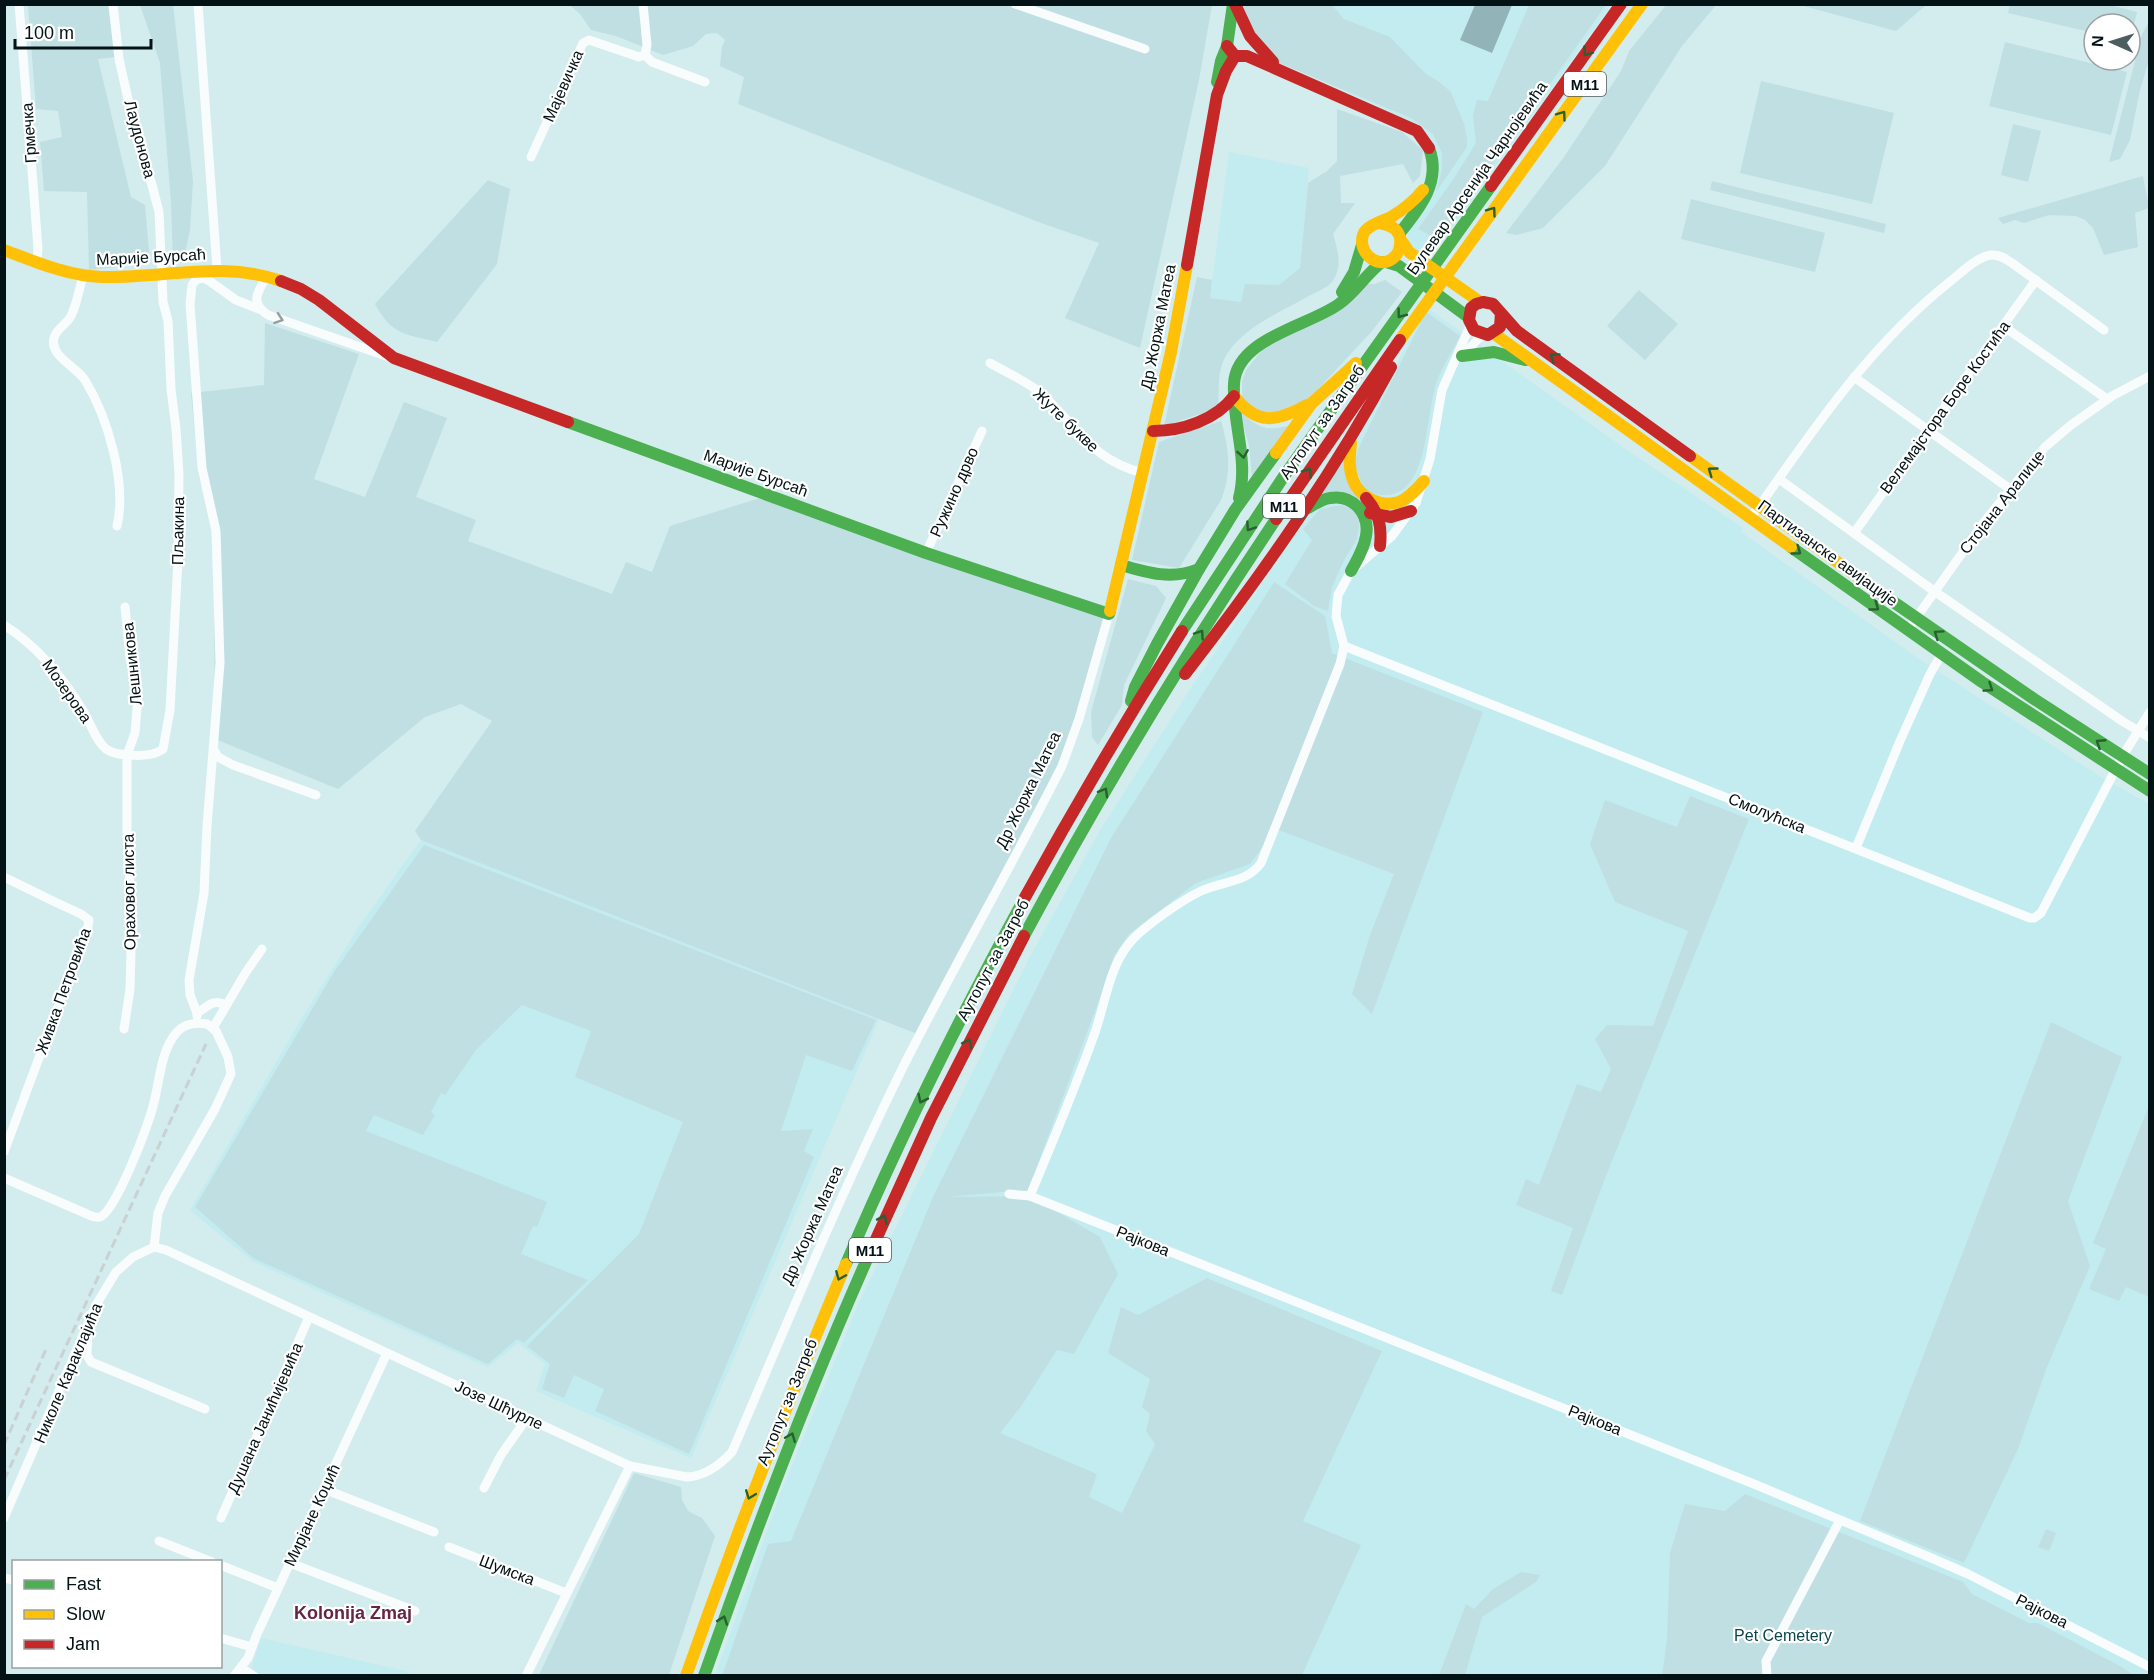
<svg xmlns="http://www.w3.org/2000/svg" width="2154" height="1680" viewBox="0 0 2154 1680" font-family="Helvetica,sans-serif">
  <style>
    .built { fill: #c3ecf0 }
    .green { fill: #c0dfe2 }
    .water { fill: #92b3b7 }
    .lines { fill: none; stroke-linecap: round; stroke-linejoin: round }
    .street { stroke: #f8fcfc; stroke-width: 9 }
    .fast { stroke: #4caf50; stroke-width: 12 }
    .slow { stroke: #ffc107; stroke-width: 12 }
    .jam { stroke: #c62828; stroke-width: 12 }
    .rail { stroke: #cad1d2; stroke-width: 3; stroke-dasharray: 9 4.5; stroke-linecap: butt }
    .oneway { stroke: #286032 }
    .oneway2 { stroke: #969e9f }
    .labels { text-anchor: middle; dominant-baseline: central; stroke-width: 4.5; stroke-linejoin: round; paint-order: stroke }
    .shield { fill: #fff; stroke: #4f595a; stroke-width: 1.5 }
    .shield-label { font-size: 15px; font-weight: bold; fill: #031214 }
    .street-label { font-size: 16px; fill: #031214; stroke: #fff }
    .park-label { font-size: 16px; fill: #0a464b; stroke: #fff }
    .neighbourhood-label { font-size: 18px; font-weight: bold; fill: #662544; stroke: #fff }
  </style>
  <rect width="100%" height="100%" fill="#d3ecee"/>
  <!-- built -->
  <g class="built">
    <polygon points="1240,5 1611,5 1429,259 1410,247 1407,231 1438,179 1438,153 1429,136 1410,121 1278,61"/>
    <polygon points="1229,152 1309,168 1300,268 1280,285 1245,284 1242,302 1210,298"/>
    <polygon points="1426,307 1634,455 1743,528 1741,532 1919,659 2101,777 2149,804 2149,1675 715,1676 781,1492 859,1302 1027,962 1102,827 1194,683 1293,539 1361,433"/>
    <polygon points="421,840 879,1019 691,1458 536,1391 545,1364 518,1343 488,1367 252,1261 190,1210 299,1023 358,928"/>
    <polygon points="261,1638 405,1671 411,1675 268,1676 255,1673 251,1669"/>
  </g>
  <!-- green -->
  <g class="green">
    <polygon points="1667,4 1716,5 1682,46 1605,166 1543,228 1517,235 1506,233 1564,157 1621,71 1629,51"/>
    <polygon points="2010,4 2106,4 2137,12 2130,42 2130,24 2094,24 2094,33 2008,13"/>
    <polygon points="28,5 108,5 115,57 98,59 131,197 145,205 150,263 89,270 87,192 44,191 40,142 62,137 58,111 36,109"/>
    <polygon points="140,5 173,5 193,181 190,230 183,263 173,263 171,203 160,63"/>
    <polygon points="570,5 1212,5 1199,80 1140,348 1065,318 1099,243 1041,223 738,104 744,77 720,66 722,47 725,40 717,33 706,34 693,46 663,55 616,36 591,30 580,14"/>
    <polygon points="1239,5 1332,5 1344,19 1390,37 1426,74 1438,81 1451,92 1464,124 1467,138 1467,147 1436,192 1442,169 1442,153 1433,134 1411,118 1277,62 1264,52"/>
    <polygon points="1529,5 1606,5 1439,240 1418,229 1452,181 1476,143 1473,115 1477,100 1488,101"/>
    <polygon points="1800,5 1926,4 1926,5 1896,31"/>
    <polygon points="2149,22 2149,60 2140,90 2130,140 2120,159 2109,162 2142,34"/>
    <polygon points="2005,42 2127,72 2111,135 1989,106"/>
    <polygon points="1761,81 1894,113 1872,204 1740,173"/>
    <path d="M1337 109 1402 132 1423 150 1420 176 1413 183 1403 164 1340 176 1341 203H1355L1333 234C1338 250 1343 267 1332 282 1327 288 1316 292 1309 296 1281 312 1245 326 1227 354 1216 371 1220 389 1218 408L1164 426 1197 277 1212 280 1210 298 1241 302 1245 284 1279 285 1300 268 1308 183 1327 171 1337 161Z"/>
    <polygon points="2013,124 2041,131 2028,182 2001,175"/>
    <polygon points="2143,176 2149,208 2135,213 2138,247 2104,255 2093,228 2085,220 2076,216 2049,215 2024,223 2015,220 2003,224 1998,218"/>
    <path d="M488 180 510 189 497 264 437 342C405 334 392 335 375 304Z"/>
    <polygon points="1712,181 1886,224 1884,233 1710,190"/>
    <polygon points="1691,199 1825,233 1815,272 1681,239"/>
    <polygon points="1385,280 1402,292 1372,331 1309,399 1269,415 1253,410 1242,396 1242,381 1246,370 1263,349 1366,284 1375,284"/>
    <polygon points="1639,290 1678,324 1645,360 1607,326"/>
    <path d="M1426 312 1460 336C1453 350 1443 365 1437 381 1423 419 1432 516 1365 491L1354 465 1359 447Z"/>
    <polygon points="265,323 359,354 314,479 365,497 404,402 447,418 416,497 476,520 468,541 612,594 626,562 652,572 670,526 760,498 1109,614 1071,745 920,1035 421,840 415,831 492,721 461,704 425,717 338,789 215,739 214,604 216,540 199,477 191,393 264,385"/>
    <path d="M1239 411C1259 428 1265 432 1291 425L1252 478 1249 445Z"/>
    <path d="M1221 421C1229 449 1232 472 1221 500L1179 568 1132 560 1159 442Z"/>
    <polygon points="1343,460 1366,505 1321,496"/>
    <polygon points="1341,505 1354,509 1360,520 1357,539 1344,560 1332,587 1328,611 1314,606 1285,584 1312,540 1303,529 1320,509"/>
    <polygon points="1128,579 1156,586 1166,598 1124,685 1122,705 1098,745 1092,737 1091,712"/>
    <polygon points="1274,582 1325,616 1332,653 1483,712 1372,1014 1352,994 1370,935 1394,874 1276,829 1250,864 1196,883 1129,934 1114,956 1101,995 1028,1190 946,1197 1030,1196 1100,1237 1118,1274 1074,1354 1057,1350 1022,1405 1000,1433 1097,1474 1089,1497 1122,1513 1155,1444 1146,1431 1150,1414 1142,1407 1150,1379 1108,1353 1121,1307 1138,1315 1207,1278 1382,1351 1303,1521 1361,1545 1302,1675 722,1676 768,1544 791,1541 933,1197 1111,838"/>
    <polygon points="1690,796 1749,819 1604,1181 1562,1295 1551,1291 1573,1228 1516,1205 1526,1179 1539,1185 1577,1084 1601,1092 1611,1069 1595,1039 1607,1025 1653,1026 1688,931 1615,902 1590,844 1605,800 1677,827"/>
    <polygon points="424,845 876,1020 852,1071 806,1055 781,1131 813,1129 804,1151 814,1157 689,1454 595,1411 604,1389 574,1375 564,1398 542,1389 550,1364 527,1346 639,1234 683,1122 575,1077 591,1031 522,1005 476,1050 445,1095 441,1093 431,1112 435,1115 423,1135 374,1115 366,1131 547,1202 537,1227 533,1226 521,1254 588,1280 524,1343 517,1339 488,1364 253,1258 195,1207 334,972"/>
    <polygon points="2051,1022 2122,1057 2068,1201 2090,1266 2047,1367 2018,1449 1964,1563 1860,1521"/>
    <polygon points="2149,1106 2149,1297 2126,1287 2119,1301 2089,1289 2106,1249 2093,1243"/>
    <polygon points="634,1473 681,1487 682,1500 688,1511 702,1518 715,1536 669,1675 539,1675"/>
    <polygon points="1745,1494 1963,1582 1972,1594 2029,1623 2038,1623 2122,1667 2133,1675 1662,1676 1667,1639 1670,1553 1685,1504 1725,1511"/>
    <polygon points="2046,1529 2056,1533 2049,1551 2038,1547"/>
    <polygon points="1521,1572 1540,1575 1536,1582 1482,1617 1465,1675 1439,1675 1466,1604 1474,1609 1493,1589"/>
  </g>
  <!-- water -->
  <polygon class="water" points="1475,5 1512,5 1492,53 1460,40"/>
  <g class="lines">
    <!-- street -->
    <g class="street">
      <polyline points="19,4 38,248 37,262"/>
      <polyline points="198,4 217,269"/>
      <polyline points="1015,4 1145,49"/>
      <polyline points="645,55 652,62 705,82"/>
      <polyline points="531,157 583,43 589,40 639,57 645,55 647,45 643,4"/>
      <path d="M83 276C79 289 77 304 71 316 67 324 56 329 54 338 49 356 77 367 85 380 108 418 127 483 117 526"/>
      <path d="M267 276C258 291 249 303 268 315L386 356"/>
      <polyline points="2003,326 2107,399"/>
      <polyline points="1462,356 1482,335"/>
      <path d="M990 363C1007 373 1027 381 1042 394 1078 427 1091 460 1143 473"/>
      <polyline points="1854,377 2010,489"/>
      <polyline points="1779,479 1934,591 2122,721 2150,738"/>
      <path d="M1751 518C1811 433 1869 345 1952 280 1963 271 1977 257 1991 255 1999 254 2006 259 2012 263L2104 330"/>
      <polyline points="1854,533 2036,280"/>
      <polyline points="926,553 982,431"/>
      <path d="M4 625C37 646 62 676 82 709 90 721 95 740 106 749 117 757 153 758 163 749L170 710 178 560 179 474 176 429 171 389 168 321 163 302 159 212 152 185 137 139 119 59 113 4"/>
      <polyline points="1907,631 1984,522 2045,447 2071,425 2112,396 2150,376"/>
      <polyline points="1344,646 2030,918 2034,918 2041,913 2122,757 2150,712"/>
      <polyline points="214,750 218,757 233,765 316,795"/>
      <polyline points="1856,848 1900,741 1930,674 1941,655"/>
      <polyline points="4,877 55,902 81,914 89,920 88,926 4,1152"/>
      <polyline points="197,1013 190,995 189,980 204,893 207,826 220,663 216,531 202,468 190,304 192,285 196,280 202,278 208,280 236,300 259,309"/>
      <path d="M197 1016V1013C208 1007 212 998 226 1005"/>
      <polyline points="213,1028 246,972 262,949"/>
      <polyline points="124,1029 130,989 132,916 127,835 127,755 135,733 138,696 130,658 125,607"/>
      <path d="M4 1178 87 1214C91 1216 96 1218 100 1217 115 1213 149 1124 153 1106 160 1082 160 1051 177 1032 185 1023 196 1022 207 1024L216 1031 228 1057 231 1074 215 1109 165 1196 158 1213 154 1247"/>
      <polyline points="1009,1194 1030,1196 1754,1484 1929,1557 1968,1574 2150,1667"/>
      <path d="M1030 1196C1052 1143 1075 1089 1094 1035 1106 1003 1109 963 1134 938 1148 924 1182 900 1201 891 1222 881 1247 883 1261 863L1340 664 1344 646 1336 616 1338 595 1351 571 1392 536 1416 503 1430 459 1442 390 1470 326"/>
      <polyline points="88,1332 87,1355 91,1362 205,1409"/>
      <polyline points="484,1488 501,1455 527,1418"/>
      <polyline points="324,1489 434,1532"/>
      <path d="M4 1518 96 1305 116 1272 133 1257 154 1247 166 1250 630 1466 687 1477C705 1476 720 1465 732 1452 787 1323 841 1193 903 1067 954 966 1011 867 1062 766L1079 719 1109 614"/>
      <polyline points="221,1518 309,1317"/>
      <polyline points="159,1541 212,1562"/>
      <polyline points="449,1547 566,1593"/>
      <polyline points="290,1563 415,1611"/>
      <polyline points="220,1565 278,1588"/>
      <polyline points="4,1578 14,1580"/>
      <polyline points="220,1638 252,1647"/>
      <polyline points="241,1668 254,1676"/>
      <polyline points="234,1676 248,1658 257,1634 387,1353"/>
      <polyline points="526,1676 630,1466"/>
      <polyline points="1767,1676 1766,1661 1840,1520"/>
    </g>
    <!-- fast -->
    <g class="fast">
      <polyline points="1217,82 1221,61 1227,46 1233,4"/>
      <path d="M1399 234C1419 209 1442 182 1429 148"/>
      <polyline points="1386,262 1399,266 1468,317"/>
      <polyline points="1342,292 1354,272 1362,245"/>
      <polyline points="1462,356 1494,352 1525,360"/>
      <polyline points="568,422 926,553 1109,614 1110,611"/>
      <path d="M1239 498C1249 459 1232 423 1234 384 1236 338 1309 326 1339 304 1356 292 1366 274 1382 262"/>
      <path d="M1308 508C1315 504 1322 499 1330 498 1353 494 1370 514 1366 536 1364 549 1357 560 1351 571"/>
      <polyline points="1791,547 1982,682 2150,791"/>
      <path d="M1121 565C1148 573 1172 580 1199 569"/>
      <polyline points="1879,592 2034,699 2150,774"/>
      <polyline points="1182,631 1284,476 1491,186"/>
      <polyline points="1131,701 1135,687 1157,644 1199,569 1235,510 1276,453"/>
      <path d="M1024 936C1101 793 1185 654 1276 519"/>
      <path d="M846 1264C898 1141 959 1019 1023 901"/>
      <path d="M704 1676C754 1534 807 1394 868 1257"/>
    </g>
    <!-- slow -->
    <g class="slow">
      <path d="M1379 223C1385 224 1391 225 1396 230 1403 238 1401 253 1392 259 1380 268 1363 257 1362 242 1362 238 1363 233 1366 230 1373 223 1383 221 1391 217 1403 210 1414 201 1423 190"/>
      <polyline points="1401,240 1409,252 1480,302"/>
      <path d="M4 250C36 262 68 276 102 277 162 279 222 260 281 281"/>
      <polyline points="1493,333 1791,547"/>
      <polyline points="1400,340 1642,4"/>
      <path d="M1234 396C1257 426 1276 422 1307 405"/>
      <path d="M1351 443C1350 455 1348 468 1353 480 1359 497 1381 508 1399 502 1409 498 1417 489 1424 481"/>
      <polyline points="1276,453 1312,403 1356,363"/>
      <polyline points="1690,456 1879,592"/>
      <polyline points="1110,611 1171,352 1187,265"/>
      <path d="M686 1676C735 1537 788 1400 846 1264"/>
    </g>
    <!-- jam -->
    <g class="jam">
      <polyline points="1235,4 1250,36 1273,62"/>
      <polyline points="1227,46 1235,56 1247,56 1417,131 1429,148"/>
      <polyline points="1491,186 1621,4"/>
      <polyline points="1187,265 1217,95 1226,71 1235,56"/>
      <polyline points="281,281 301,289 319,300 394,358 568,422"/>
      <polyline points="1501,313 1500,327 1488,335 1474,330 1469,320 1471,308 1476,304 1483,302 1493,304 1517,331 1690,456"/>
      <path d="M1153 431C1182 431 1216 420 1234 396"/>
      <path d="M1366 498C1379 513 1382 526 1380 546"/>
      <polyline points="1370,513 1391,517 1411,511"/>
      <polyline points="1276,519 1400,340"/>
      <path d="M1185 674C1261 576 1332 476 1391 367"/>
      <path d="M1023 901C1073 810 1126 720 1182 631"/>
      <polyline points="868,1257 931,1118 1024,936"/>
    </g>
    <!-- rail -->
    <g class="rail">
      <polyline points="4,1445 47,1347"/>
      <polyline points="4,1480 206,1044"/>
    </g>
  </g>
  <!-- one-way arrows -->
  <defs><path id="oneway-chevron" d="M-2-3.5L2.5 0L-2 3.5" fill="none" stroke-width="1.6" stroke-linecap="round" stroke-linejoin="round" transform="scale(1.5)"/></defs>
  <g class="oneway">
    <use href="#oneway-chevron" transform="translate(1587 52) rotate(126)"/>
    <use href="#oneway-chevron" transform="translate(1562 115) rotate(-54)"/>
    <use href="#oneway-chevron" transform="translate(1492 211) rotate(-54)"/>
    <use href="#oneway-chevron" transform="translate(1401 314) rotate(127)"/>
    <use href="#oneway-chevron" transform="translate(1554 357) rotate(-144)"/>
    <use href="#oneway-chevron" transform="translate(1243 454) rotate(81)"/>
    <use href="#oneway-chevron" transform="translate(1712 471) rotate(-144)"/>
    <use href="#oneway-chevron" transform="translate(1308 472) rotate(-55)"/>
    <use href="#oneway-chevron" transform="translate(1250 527) rotate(124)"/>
    <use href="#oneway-chevron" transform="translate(1797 551) rotate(36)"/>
    <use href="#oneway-chevron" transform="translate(1875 607) rotate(36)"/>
    <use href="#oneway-chevron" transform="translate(1200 634) rotate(-56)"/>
    <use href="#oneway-chevron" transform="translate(1938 634) rotate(-145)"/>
    <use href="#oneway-chevron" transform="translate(1989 688) rotate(34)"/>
    <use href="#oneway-chevron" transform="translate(2100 743) rotate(-147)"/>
    <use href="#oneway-chevron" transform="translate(1104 792) rotate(-60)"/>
    <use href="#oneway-chevron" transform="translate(968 1043) rotate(-63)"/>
    <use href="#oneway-chevron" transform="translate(922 1099) rotate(116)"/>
    <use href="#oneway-chevron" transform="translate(883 1219) rotate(-66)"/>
    <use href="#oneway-chevron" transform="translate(840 1276) rotate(113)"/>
    <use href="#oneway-chevron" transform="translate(791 1437) rotate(-68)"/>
    <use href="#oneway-chevron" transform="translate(750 1495) rotate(111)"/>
    <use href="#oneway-chevron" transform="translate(723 1620) rotate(-71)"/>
  </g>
  <use class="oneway2" href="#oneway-chevron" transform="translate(279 319) rotate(19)"/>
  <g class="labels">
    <!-- shield labels -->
    <g class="shield">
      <rect x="1564" y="72" width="42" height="24" rx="4.5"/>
      <rect x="1263" y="494" width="42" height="24" rx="4.5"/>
      <rect x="849" y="1238" width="42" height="24" rx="4.5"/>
    </g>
    <g class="shield-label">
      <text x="1585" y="84">M11</text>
      <text x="1284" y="506">M11</text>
      <text x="870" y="1250">M11</text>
    </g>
    <!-- street labels -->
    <g class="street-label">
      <text transform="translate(563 86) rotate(-66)">Мајевичка</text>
      <text transform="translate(29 133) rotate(-94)">Грмечка</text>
      <text transform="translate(140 139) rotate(75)">Лаудонова</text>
      <text transform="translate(1477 178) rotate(-55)">Булевар Арсенија Чарнојевића</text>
      <text transform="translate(151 257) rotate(-3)">Марије Бурсаћ</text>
      <text transform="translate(1158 327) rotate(-79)">Др Жоржа Матеа</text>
      <text transform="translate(1945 407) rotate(-54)">Велемајстора Боре Костића</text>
      <text transform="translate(1066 420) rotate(44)">Жуте букве</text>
      <text transform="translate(1322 422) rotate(-55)">Аутопут за Загреб</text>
      <text transform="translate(756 473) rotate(20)">Марије Бурсаћ</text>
      <text transform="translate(954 492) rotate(-66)">Ружино дрво</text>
      <text transform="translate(2002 502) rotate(-52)">Стојана Аралице</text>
      <text transform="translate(178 531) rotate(-89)">Пљакина</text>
      <text transform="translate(1828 553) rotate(36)">Партизанске авијације</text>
      <text transform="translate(132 664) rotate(-96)">Лешникова</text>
      <text transform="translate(67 691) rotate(55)">Мозерова</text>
      <text transform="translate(1028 790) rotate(-64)">Др Жоржа Матеа</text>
      <text transform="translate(1767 813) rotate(22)">Смолућска</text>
      <text transform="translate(129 892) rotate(-91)">Ораховог листа</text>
      <text transform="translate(993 960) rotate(-62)">Аутопут за Загреб</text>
      <text transform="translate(63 991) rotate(-70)">Живка Петровића</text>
      <text transform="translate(812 1225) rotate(-66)">Др Жоржа Матеа</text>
      <text transform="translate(1143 1241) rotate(22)">Рајкова</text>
      <text transform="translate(68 1373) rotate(-67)">Николе Караклајића</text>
      <text transform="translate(787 1402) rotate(-68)">Аутопут за Загреб</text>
      <text transform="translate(499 1405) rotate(25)">Јозе Шћурле</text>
      <text transform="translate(265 1418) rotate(-66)">Душана Јанићијевића</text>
      <text transform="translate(1595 1420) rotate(22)">Рајкова</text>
      <text transform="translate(312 1515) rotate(-65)">Мирјане Коџић</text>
      <text transform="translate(507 1570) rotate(21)">Шумска</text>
      <text transform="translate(2042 1611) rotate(27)">Рајкова</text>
    </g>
    <!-- park labels -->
    <g class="park-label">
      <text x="1783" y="1635">Pet Cemetery</text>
    </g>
    <!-- neighbourhood labels -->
    <g class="neighbourhood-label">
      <text x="353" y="1613">Kolonija Zmaj</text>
    </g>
  </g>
  <!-- border -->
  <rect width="2154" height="1680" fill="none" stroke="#031214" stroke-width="12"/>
  <!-- legend -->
  <rect x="12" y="1560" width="210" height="108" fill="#ffffff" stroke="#9aa0a1" stroke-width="1.5"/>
  <rect x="24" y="1580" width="30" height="9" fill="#4caf50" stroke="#9aa0a1" stroke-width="1.5"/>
  <text x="66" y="1590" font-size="18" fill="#031214">Fast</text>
  <rect x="24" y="1610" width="30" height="9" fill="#ffc107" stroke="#9aa0a1" stroke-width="1.5"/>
  <text x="66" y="1620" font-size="18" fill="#031214">Slow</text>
  <rect x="24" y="1640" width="30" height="9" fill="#c62828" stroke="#9aa0a1" stroke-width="1.5"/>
  <text x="66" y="1650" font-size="18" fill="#031214">Jam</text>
  <!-- north arrow -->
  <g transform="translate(2112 42) rotate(273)"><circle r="28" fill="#ffffff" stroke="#9aa0a1" stroke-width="1.5"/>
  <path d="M0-4.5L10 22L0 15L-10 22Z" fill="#4c5e60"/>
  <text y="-9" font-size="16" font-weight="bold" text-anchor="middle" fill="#031214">N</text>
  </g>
  <!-- scale -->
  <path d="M15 39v9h136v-9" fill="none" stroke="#031214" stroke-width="3"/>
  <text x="24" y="39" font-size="18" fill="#031214" stroke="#ffffff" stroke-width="4.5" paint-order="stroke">100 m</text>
</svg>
